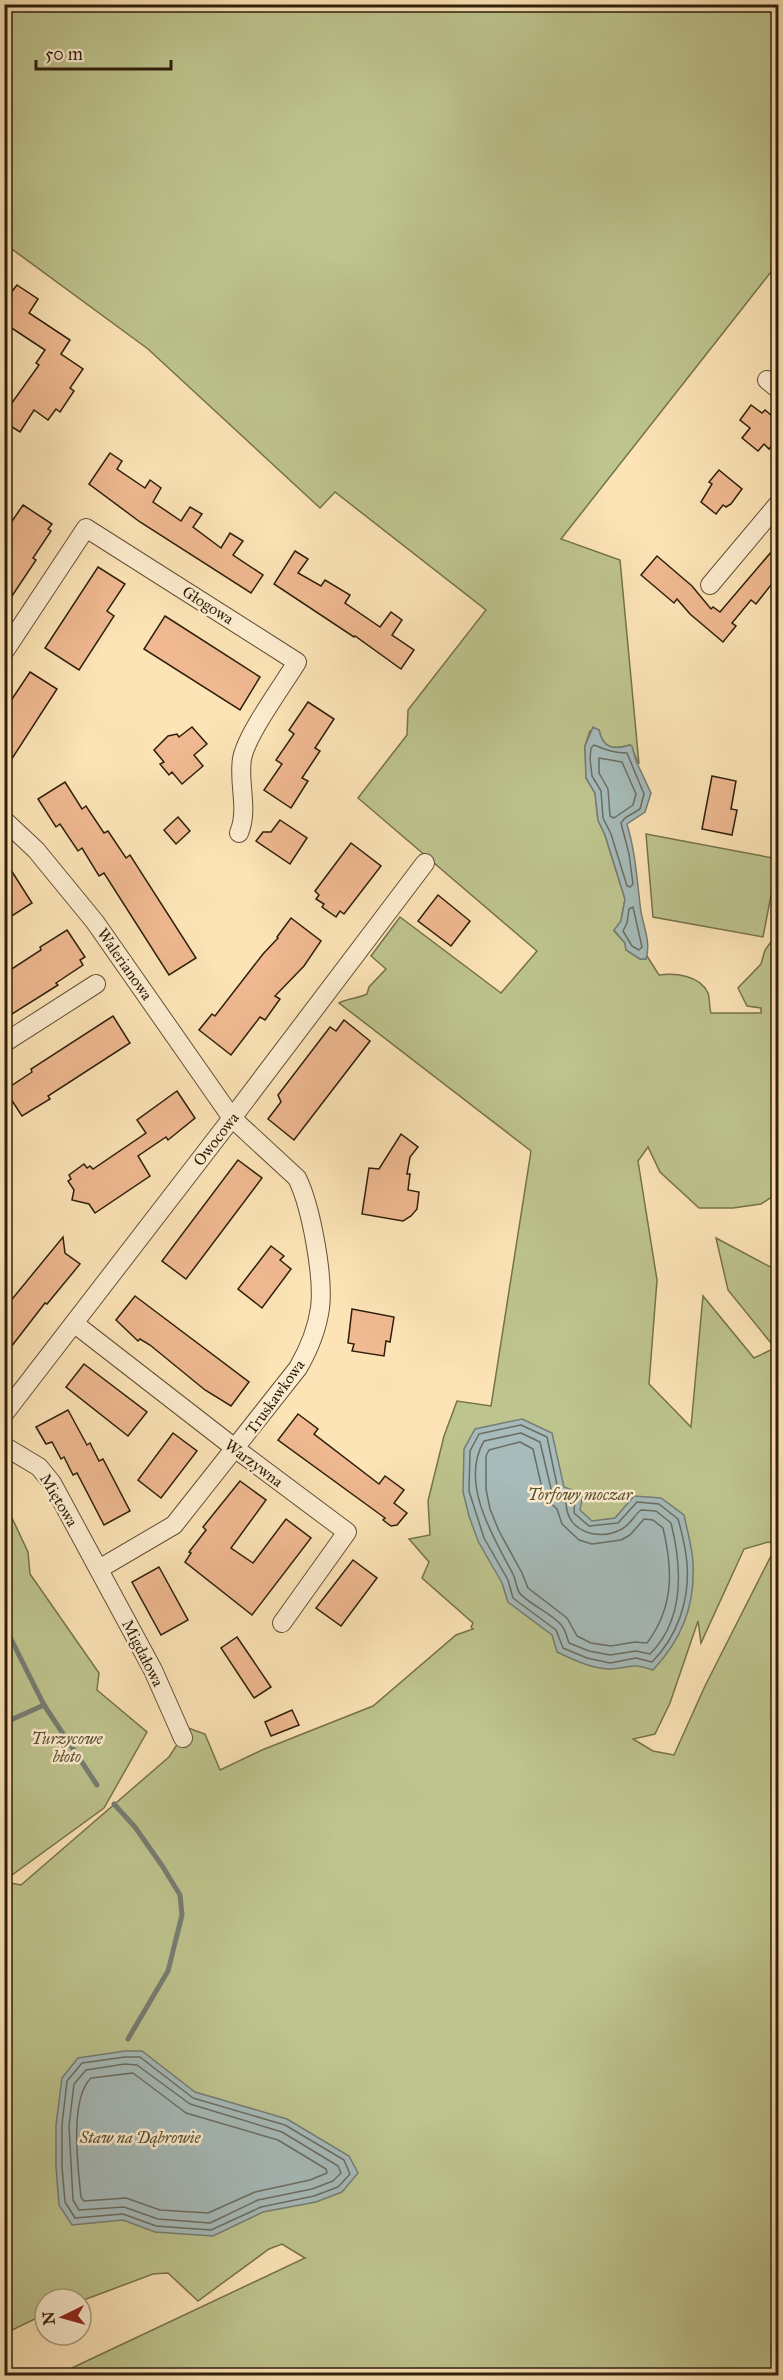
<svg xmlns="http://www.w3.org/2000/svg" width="783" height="2380" viewBox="0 0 783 2380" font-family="'IM FELL Great Primer',serif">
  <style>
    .green { fill: #bec48e; stroke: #76724c; stroke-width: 1.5; fill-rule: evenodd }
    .water { fill: #a6bbba; stroke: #767d74; stroke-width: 1.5 }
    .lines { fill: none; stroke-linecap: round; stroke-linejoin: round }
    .shore { stroke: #6a6d62; stroke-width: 1.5 }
    .stream { stroke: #767d74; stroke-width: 5 }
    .building { fill: #f0b991; stroke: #2e1f0b; stroke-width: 1.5 }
    .minor-casing { stroke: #625036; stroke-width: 20 }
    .minor { stroke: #fdedd0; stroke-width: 18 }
    .labels { text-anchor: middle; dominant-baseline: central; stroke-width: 5; stroke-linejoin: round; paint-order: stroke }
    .street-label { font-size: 16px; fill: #2e1f0b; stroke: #fdedd0 }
    .park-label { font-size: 16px; font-style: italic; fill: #595132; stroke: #fdedd0 }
  </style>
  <rect width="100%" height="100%" fill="#fce4b6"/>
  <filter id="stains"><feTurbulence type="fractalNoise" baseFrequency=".00333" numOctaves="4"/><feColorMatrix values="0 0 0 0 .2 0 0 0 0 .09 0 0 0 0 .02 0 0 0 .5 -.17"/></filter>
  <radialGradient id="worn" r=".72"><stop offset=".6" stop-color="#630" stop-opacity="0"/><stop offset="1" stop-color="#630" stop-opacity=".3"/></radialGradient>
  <!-- green -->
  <g class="green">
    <path d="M5 5H778V263L561 539 620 560 639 764 630 745C614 750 603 749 599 730L590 731 585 746 586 778 595 793 598 820 605 835 625 899 621 921 614 931 625 943 626 950 640 959H646L647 956 659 975C675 973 700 975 708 993 710 999 709 1007 711 1013H761V1008L747 1006 738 988 761 964 765 950 778 932V1193L761 1204 733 1208H699L660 1172 648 1147 638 1161 657 1280 649 1384 691 1427 703 1296 754 1358 775 1348 728 1290 716 1238 778 1271V2375H57L305 2258 282 2244 269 2249 198 2301 168 2273 153 2274 81 2301 45 2299V2314L12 2330 5 2340V1882L21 1885 169 1757 188 1728 205 1734 220 1770 262 1750 373 1706 456 1635 473 1629 471 1627 473 1623 422 1578 429 1562 409 1539 430 1535 428 1501 444 1436 457 1401 491 1406 531 1151 339 1003C348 998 357 999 367 994L369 987 386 969 371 956 400 917 501 993 537 951 358 798 407 735 408 710 486 610 335 492 320 508 148 349 5 244ZM768 1542 777 1544 705 1686 674 1755 653 1751 633 1739 655 1734 670 1703 698 1621 701 1643 744 1549Z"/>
    <polygon points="646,834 778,859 763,937 653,917"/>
    <polygon points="5,1503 28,1552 30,1574 99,1673 97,1690 147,1732 104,1808 5,1880"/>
  </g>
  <!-- water -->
  <g class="water">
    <path d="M593 727 599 730C603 749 614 750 630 745L632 746 636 761 651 793 645 812 627 824C636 854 637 882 641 912 644 928 651 943 646 959H640L626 950 625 943 614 930 621 921 625 899 605 835 598 820 595 793 586 778 585 746Z"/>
    <path d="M522 1419 552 1433 564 1487 583 1494 580 1510 592 1521 615 1518 634 1496 661 1498 684 1515C687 1531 693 1549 693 1565 695 1607 681 1640 653 1670 630 1662 632 1668 611 1669 592 1669 574 1660 557 1652L552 1635 508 1602 502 1583 478 1541 469 1516 463 1492 464 1449 475 1429Z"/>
    <polygon points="125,2051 142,2051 195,2092 287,2119 349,2156 358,2173 342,2192 316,2202 263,2212 213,2236 155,2232 123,2220 72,2225 59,2205 56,2167 56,2125 62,2078 78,2058"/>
  </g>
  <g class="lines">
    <!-- shore -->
    <g class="shore">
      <path d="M594 745C607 750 613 753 627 753L644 794 640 809 625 818 621 823 629 854 633 884 630 887 627 886 611 834 603 818 601 791 592 776 590 759 591 748Z"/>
      <polygon points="599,758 622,762 636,794 633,805 614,818 610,816 608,789 599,773"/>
      <polygon points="633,907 642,947 639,950 632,946 623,931 627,923 629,909"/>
      <path d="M521 1425 547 1437 558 1490 575 1498 574 1513 589 1526 618 1523 637 1502 659 1504 678 1519C682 1533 686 1549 687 1564 690 1600 677 1637 652 1662L636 1658 610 1663 587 1658 563 1648 556 1630 513 1598 508 1580 484 1538 469 1491 470 1451 479 1434Z"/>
      <path d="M521 1433 540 1442 552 1493 556 1498 566 1503C567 1531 596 1541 620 1530 629 1527 634 1515 641 1510L656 1511 671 1523C682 1567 685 1619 650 1654L636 1651 610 1655 589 1651 569 1643C567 1638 566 1631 562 1626 553 1614 525 1602 519 1592 516 1587 516 1580 513 1574 494 1538 459 1483 484 1441Z"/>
      <path d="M520 1442 533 1449 544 1497 557 1509 562 1524 579 1540 592 1544 621 1540 630 1535 644 1519 653 1520 663 1528C673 1570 674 1607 647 1643L635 1642 611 1646 591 1643 577 1636 567 1618 528 1588 522 1573 499 1531 490 1509 486 1489V1456L489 1450Z"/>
      <polygon points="125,2057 140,2057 193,2098 285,2125 344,2160 350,2174 338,2187 314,2196 261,2207 211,2230 156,2226 123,2214 75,2218 65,2202 62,2167 62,2125 67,2081 82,2063"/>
      <polygon points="125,2064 137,2065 190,2104 282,2132 338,2166 341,2173 333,2181 312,2189 258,2200 210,2223 158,2219 124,2207 79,2210 73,2200 69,2126 74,2084 86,2070"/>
      <path d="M133 2073 186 2113 278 2140 326 2169 327 2173 310 2180 255 2192 208 2213 160 2210 126 2198 84 2201 81 2197C78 2168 69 2099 91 2078Z"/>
    </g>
    <!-- stream -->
    <g class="stream">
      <polyline points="4,1625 44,1705 97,1785"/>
      <polyline points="4,1723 44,1705"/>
      <polyline points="114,1804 135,1827 163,1867 180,1895 182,1915 168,1971 128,2039"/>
    </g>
  </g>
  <!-- building -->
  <g class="building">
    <polygon points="17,285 38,299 29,313 70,340 61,354 83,369 70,388 74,391 60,412 56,409 48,420 34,410 20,432 4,422 4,414 39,365 36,363 45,350 4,323 4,291 10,294"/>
    <polygon points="751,405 762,413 765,410 778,421 778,437 769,449 764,444 758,451 742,438 750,428 740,420"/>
    <polygon points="110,453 122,461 117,469 145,488 150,480 161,488 153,502 181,521 190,507 202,514 193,527 221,548 230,533 243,541 233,555 263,575 251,593 140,522 89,484"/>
    <polygon points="719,470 742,489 731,504 726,507 723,505 716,514 701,502 712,484 709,482"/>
    <polygon points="23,505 52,524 48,529 51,531 33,558 36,560 4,608 4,533"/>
    <polygon points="778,544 778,576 756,604 751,600 732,623 736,626 723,642 690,614 677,599 674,603 641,575 657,556 692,586 711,609 713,607 720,612"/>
    <polygon points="295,551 308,559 298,573 321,586 325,580 350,595 345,603 380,627 391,612 402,620 392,635 414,650 401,669 355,636 354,637 274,584"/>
    <polygon points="98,567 125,584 107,611 114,616 79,670 45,648"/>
    <polygon points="165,616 260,677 240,710 144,649"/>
    <polygon points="30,672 57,689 4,771 4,711"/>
    <polygon points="308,702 334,719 315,748 320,751 302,778 308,781 291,808 264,790 282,764 276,760 294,734 289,730"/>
    <polygon points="192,727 207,744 194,755 203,766 182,784 172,772 169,775 160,764 164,762 154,750 168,736 177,734 179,737"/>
    <polygon points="712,776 736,781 731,809 737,810 732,835 702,829"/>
    <polygon points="65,782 82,809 86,806 104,833 108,831 126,858 130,855 196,958 169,975 104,873 99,876 82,848 78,851 60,824 56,827 38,799"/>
    <polygon points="178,817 190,831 176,844 164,830"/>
    <polygon points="280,820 307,838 290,864 256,841 263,832 271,832"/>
    <polygon points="351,843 381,866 344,914 340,911 336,917 322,907 324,904 316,899 319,895 315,891"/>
    <polygon points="4,859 32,903 4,921"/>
    <polygon points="438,895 470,921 451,946 418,921"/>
    <polygon points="291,918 321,941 304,966 275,996 280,999 265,1020 260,1017 231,1055 199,1030 212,1014 215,1016 263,954 278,938 277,937"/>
    <polygon points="67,930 85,957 80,960 83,965 56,983 58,985 4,1019 4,974 41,950 40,947"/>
    <polygon points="113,1016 130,1043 48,1096 50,1099 22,1116 5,1090 32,1072 31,1069"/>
    <polygon points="344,1020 370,1041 294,1140 268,1119 281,1102 278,1095 330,1027 336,1031"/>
    <polygon points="177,1091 195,1118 168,1140 166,1137 138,1156 150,1176 95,1213 89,1204 72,1200 74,1190 68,1181 71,1179 69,1175 84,1164 87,1168 90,1166 93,1169 146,1133 137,1120"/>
    <polygon points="401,1134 418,1147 410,1157 407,1174 410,1174 408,1190 419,1192 417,1209 411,1216 403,1221 362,1214 369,1168 379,1169"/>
    <polygon points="238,1160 262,1178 186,1279 162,1261"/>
    <polygon points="63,1237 65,1253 80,1264 47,1304 45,1303 4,1356 4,1309"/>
    <polygon points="271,1246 284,1256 280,1260 291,1269 262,1308 238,1289"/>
    <polygon points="135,1296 249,1382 231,1406 205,1390 150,1345 140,1339 138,1341 116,1320"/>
    <polygon points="352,1309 394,1317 390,1342 386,1341 384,1356 352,1351 354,1344 348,1343"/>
    <polygon points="84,1364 147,1412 128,1436 66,1387"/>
    <polygon points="68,1410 87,1445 90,1443 99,1461 103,1459 130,1511 104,1525 77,1473 73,1475 64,1457 61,1459 52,1442 46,1444 36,1427"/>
    <polygon points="298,1414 318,1429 314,1434 379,1484 385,1476 404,1490 394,1503 407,1513 397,1525 391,1526 383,1520 385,1518 278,1440"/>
    <polygon points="173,1433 197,1451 161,1498 138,1480"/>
    <polygon points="240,1481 266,1500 231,1548 253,1563 286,1519 311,1538 252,1615 185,1562 191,1553 189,1552 206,1530 203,1527"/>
    <polygon points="353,1560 377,1578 341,1626 316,1608"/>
    <polygon points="159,1567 188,1620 161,1635 132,1582"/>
    <polygon points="237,1637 271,1687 254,1698 221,1648"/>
    <polygon points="292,1710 299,1725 271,1736 265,1722"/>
  </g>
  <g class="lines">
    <!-- minor casing -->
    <g class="minor-casing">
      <g id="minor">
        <polyline points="767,380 778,389"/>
        <polyline points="710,585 778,504"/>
        <path d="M4 652 86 528 297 662C283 685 246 735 242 759 238 784 249 809 239 833"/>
        <path d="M4 820 36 850 95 922 232 1118 297 1178C311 1206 324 1277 320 1308 317 1330 309 1349 298 1368L174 1525 99 1569"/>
        <polyline points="4,1043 96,984"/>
        <polyline points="75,1324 236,1449 347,1532 282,1623"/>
        <polyline points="4,1414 232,1118 425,863"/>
        <polyline points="4,1446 39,1467 52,1483 153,1670 183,1738"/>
      </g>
    </g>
    <!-- minor -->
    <use href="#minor" class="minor"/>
  </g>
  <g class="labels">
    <!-- street labels -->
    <g class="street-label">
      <text transform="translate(208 605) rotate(32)">Głogowa</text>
      <text transform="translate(125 964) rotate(55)">Walerianowa</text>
      <text transform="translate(216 1139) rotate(-52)">Owocowa</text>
      <text transform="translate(275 1397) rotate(-54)">Truskawkowa</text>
      <text transform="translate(254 1463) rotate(37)">Warzywna</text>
      <text transform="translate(59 1500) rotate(59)">Miętowa</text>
      <text transform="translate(143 1653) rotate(63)">Migdałowa</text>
    </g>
    <!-- park labels -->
    <g class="park-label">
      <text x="580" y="1494">Torfowy moczar</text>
      <text x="67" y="1738">Turzycowe<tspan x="67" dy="18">błoto</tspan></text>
      <text x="140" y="2137">Staw na Dąbrowie</text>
    </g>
  </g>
  <!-- margin -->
  <rect width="783" height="2380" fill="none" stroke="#fce4b6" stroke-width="24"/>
  <rect x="6" y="6" width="771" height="2368" fill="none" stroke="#2e1f0b" stroke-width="3"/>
  <rect x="12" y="12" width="759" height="2356" fill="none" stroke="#2e1f0b" stroke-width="1.5"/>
  <!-- north arrow -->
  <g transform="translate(63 2317) rotate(265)"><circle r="28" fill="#fdedd0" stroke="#aa9b81" stroke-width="1.5"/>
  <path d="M0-4.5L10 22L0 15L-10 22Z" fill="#8f2418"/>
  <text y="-9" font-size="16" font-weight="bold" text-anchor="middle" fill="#2e1f0b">N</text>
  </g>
  <!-- scale -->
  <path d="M36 60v9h135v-9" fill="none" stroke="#2e1f0b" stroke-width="3"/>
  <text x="45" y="60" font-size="18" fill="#2e1f0b" stroke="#fdedd0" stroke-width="4.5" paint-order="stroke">50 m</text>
  <rect width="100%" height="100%" filter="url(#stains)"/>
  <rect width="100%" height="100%" fill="url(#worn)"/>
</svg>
